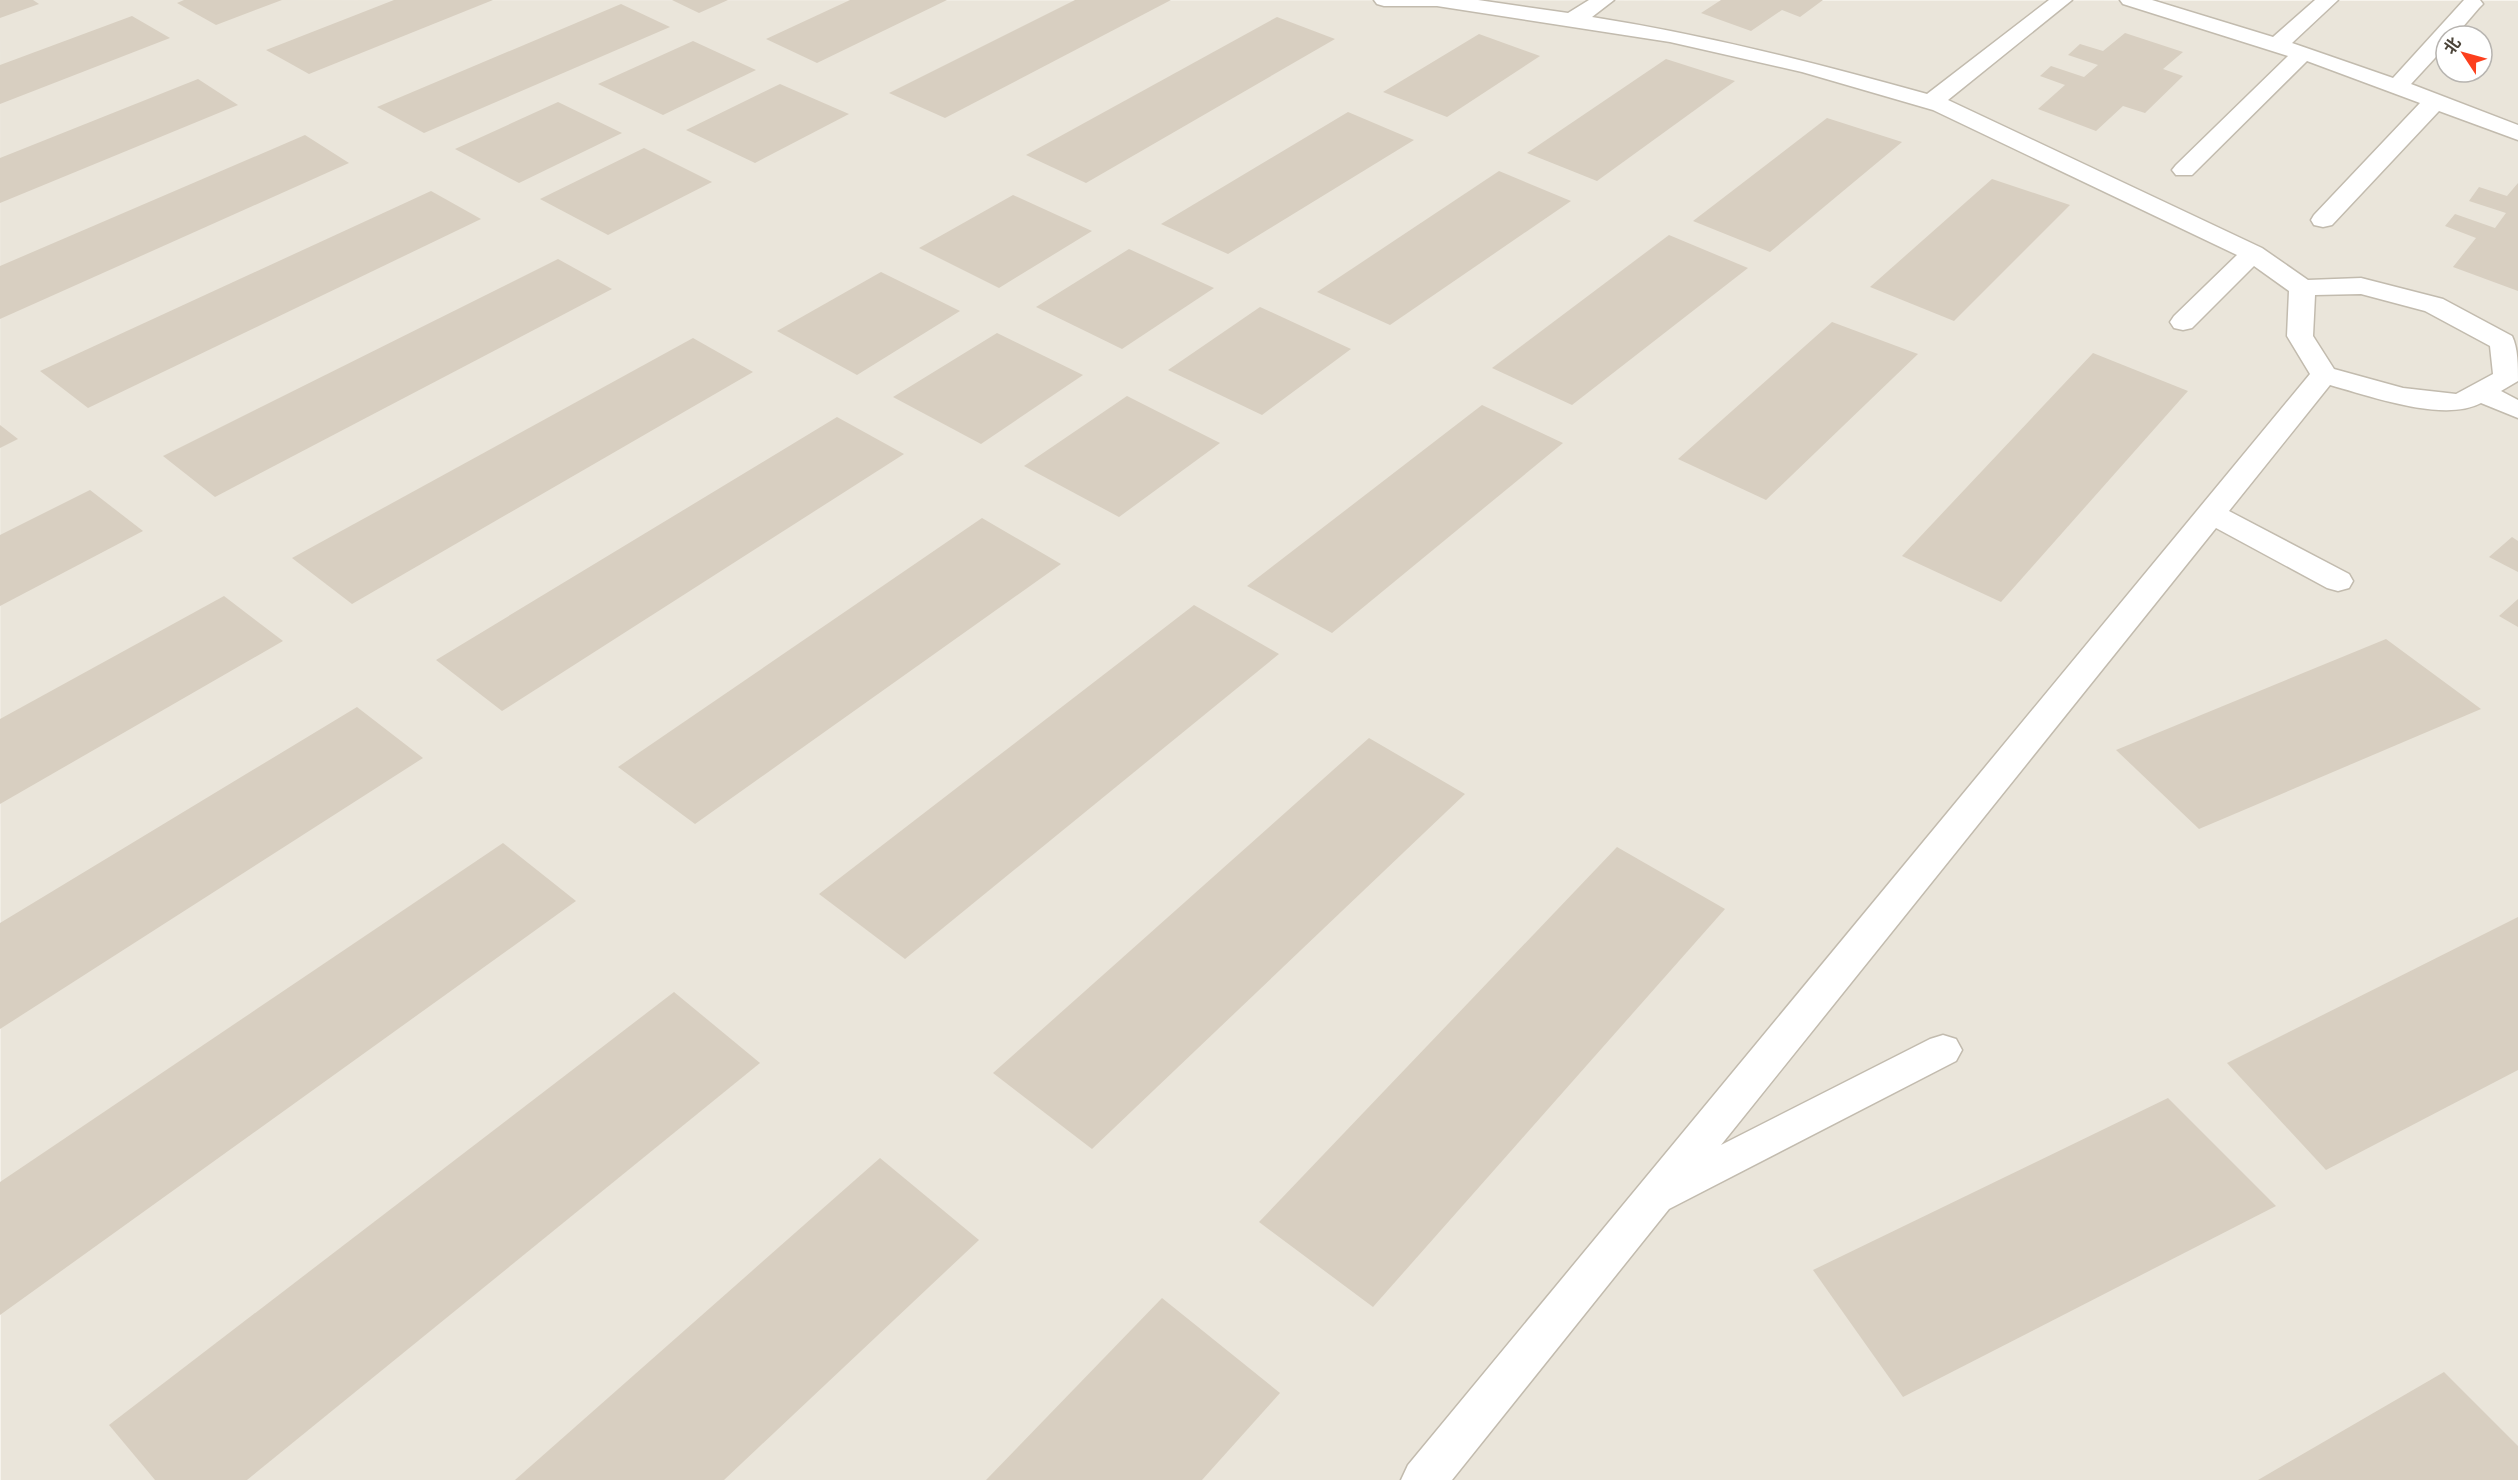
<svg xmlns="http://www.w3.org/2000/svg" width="2518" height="1480" viewBox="0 0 2518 1480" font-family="'Sofia Sans Condensed','Noto Sans SC',sans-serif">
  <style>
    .residential { fill: #eae5da; fill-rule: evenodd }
    .building { fill: #d8cfc1 }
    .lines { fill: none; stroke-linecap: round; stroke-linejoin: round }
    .minor-casing { stroke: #c2bbae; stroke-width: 3 }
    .minor { fill: #fff; fill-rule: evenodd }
  </style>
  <rect width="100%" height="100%" fill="#f6f3ec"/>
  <!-- residential -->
  <path class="residential" d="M0 0 2518 1V1480H1ZM2446 36H2482V72H2446Z"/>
  <!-- building -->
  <g class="building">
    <polygon points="0,0 33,0 39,4 0,18"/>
    <polygon points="184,0 282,0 216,25 177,3"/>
    <polygon points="394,0 493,0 309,74 266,50"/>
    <polygon points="672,0 728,0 699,13"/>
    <polygon points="850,0 947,0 817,63 766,39"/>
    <polygon points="1075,0 1171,0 945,118 889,93"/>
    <polygon points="1721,0 1823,0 1800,17 1782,10 1751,31 1701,13"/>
    <polygon points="621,4 670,27 424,133 377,107"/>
    <polygon points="132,16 170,38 0,104 0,65"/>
    <polygon points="1277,17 1335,39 1086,183 1026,155"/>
    <polygon points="2125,33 2183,52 2163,69 2183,76 2145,113 2123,106 2096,131 2038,109 2065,85 2040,76 2051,66 2084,77 2098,65 2068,55 2080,44 2103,51"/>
    <polygon points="1479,34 1540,56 1447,117 1383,92"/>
    <polygon points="693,41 756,70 663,115 598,84"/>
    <polygon points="1666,59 1735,81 1597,181 1527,153"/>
    <polygon points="198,79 238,105 0,203 0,158"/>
    <polygon points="780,84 849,114 755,163 686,130"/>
    <polygon points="558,102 622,133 519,183 455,149"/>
    <polygon points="1348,112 1414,140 1228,254 1161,224"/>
    <polygon points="1827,118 1902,142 1770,252 1693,221"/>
    <polygon points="305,135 349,163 0,319 0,266"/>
    <polygon points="644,148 712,182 608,235 540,199"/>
    <polygon points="1499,171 1571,201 1390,325 1317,292"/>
    <polygon points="1992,179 2070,205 1954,321 1870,287"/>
    <polygon points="2518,183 2518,291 2453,267 2476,238 2445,226 2455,214 2495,228 2506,213 2469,201 2479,187 2507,196"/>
    <polygon points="431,191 481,219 88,408 40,371"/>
    <polygon points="1013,195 1092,231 999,288 919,248"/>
    <polygon points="1669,235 1748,268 1572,405 1492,368"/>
    <polygon points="1129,249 1214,288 1122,349 1036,307"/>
    <polygon points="558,259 612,289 215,497 163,456"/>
    <polygon points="881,272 960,311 857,375 777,331"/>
    <polygon points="1260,307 1351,349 1262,415 1168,370"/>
    <polygon points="1832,322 1918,354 1766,500 1678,459"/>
    <polygon points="997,333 1083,375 981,444 893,397"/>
    <polygon points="693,338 753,372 352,604 292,558"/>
    <polygon points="2093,353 2188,391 2001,602 1902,556"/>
    <polygon points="1127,396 1220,443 1119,517 1024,466"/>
    <polygon points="1482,405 1563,443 1332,633 1247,586"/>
    <polygon points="837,417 904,454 502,711 436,660"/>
    <polygon points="0,425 18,439 0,448"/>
    <polygon points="90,490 143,531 0,606 0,535"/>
    <polygon points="982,518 1061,564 695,824 618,767"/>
    <polygon points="2512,537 2518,541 2518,572 2489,557"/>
    <polygon points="224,596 283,641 0,804 0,719"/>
    <polygon points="2518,599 2518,627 2499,616"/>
    <polygon points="1194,605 1279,654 905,959 819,894"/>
    <polygon points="2386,639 2481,709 2199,829 2116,750"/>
    <polygon points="357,707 423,758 0,1029 0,923"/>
    <polygon points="1369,738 1465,794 1092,1149 993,1073"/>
    <polygon points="503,843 576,901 0,1315 0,1182"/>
    <polygon points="1617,847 1725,909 1373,1307 1259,1222"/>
    <polygon points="2518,917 2518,1070 2326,1170 2227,1063"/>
    <polygon points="674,992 760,1063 247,1480 155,1480 109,1425"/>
    <polygon points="2168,1098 2276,1206 1903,1397 1813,1270"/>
    <polygon points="880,1158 979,1240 724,1480 515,1480"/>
    <polygon points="1162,1298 1280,1393 1202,1480 986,1480"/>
    <polygon points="2444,1372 2518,1446 2518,1480 2258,1480"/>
  </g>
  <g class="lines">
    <!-- minor casing -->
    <g class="minor-casing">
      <g id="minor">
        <path d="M1374 0H1478L1568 13 1589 0H1614L1592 17C1706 35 1816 63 1927 94L2049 0H2072L1948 100 2262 248 2308 280 2361 278 2443 299 2512 336C2518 348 2518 366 2518 381L2501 391 2518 400V418L2481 403C2444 423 2370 396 2330 385L2229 511 2349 574 2353 581 2349 588 2338 591 2327 588 2216 528 1721 1145 1930 1039 1943 1035 1956 1039 1962 1050 1956 1061 1669 1209 1452 1480H1401L1408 1465 2310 374 2287 336 2289 291 2254 266 2192 328 2183 330 2174 328 2170 322 2174 316 2237 255 1933 110 1802 72 1670 42 1437 6H1384L1377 4ZM2361 294 2425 311 2490 346 2493 374 2456 394 2403 388 2334 369 2313 336 2315 295Z"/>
        <polygon points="2120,0 2152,0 2273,37 2315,0 2338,0 2292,43 2393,78 2464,0 2480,0 2483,4 2479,8 2455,36 2446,36 2446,46 2411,84 2518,125 2518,140 2439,111 2332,225 2323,227 2314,225 2311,220 2314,215 2420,103 2307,61 2192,175 2176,175 2172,170 2176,165 2288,56 2123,4"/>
      </g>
    </g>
    <!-- minor -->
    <use href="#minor" class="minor"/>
  </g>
  <!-- north arrow -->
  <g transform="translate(2464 54) rotate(306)"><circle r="28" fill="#ffffff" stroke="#b7b4b0" stroke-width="1.5"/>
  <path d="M0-4.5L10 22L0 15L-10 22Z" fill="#fc3f1d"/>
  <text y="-9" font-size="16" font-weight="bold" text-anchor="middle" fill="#4b4439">北</text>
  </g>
</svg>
